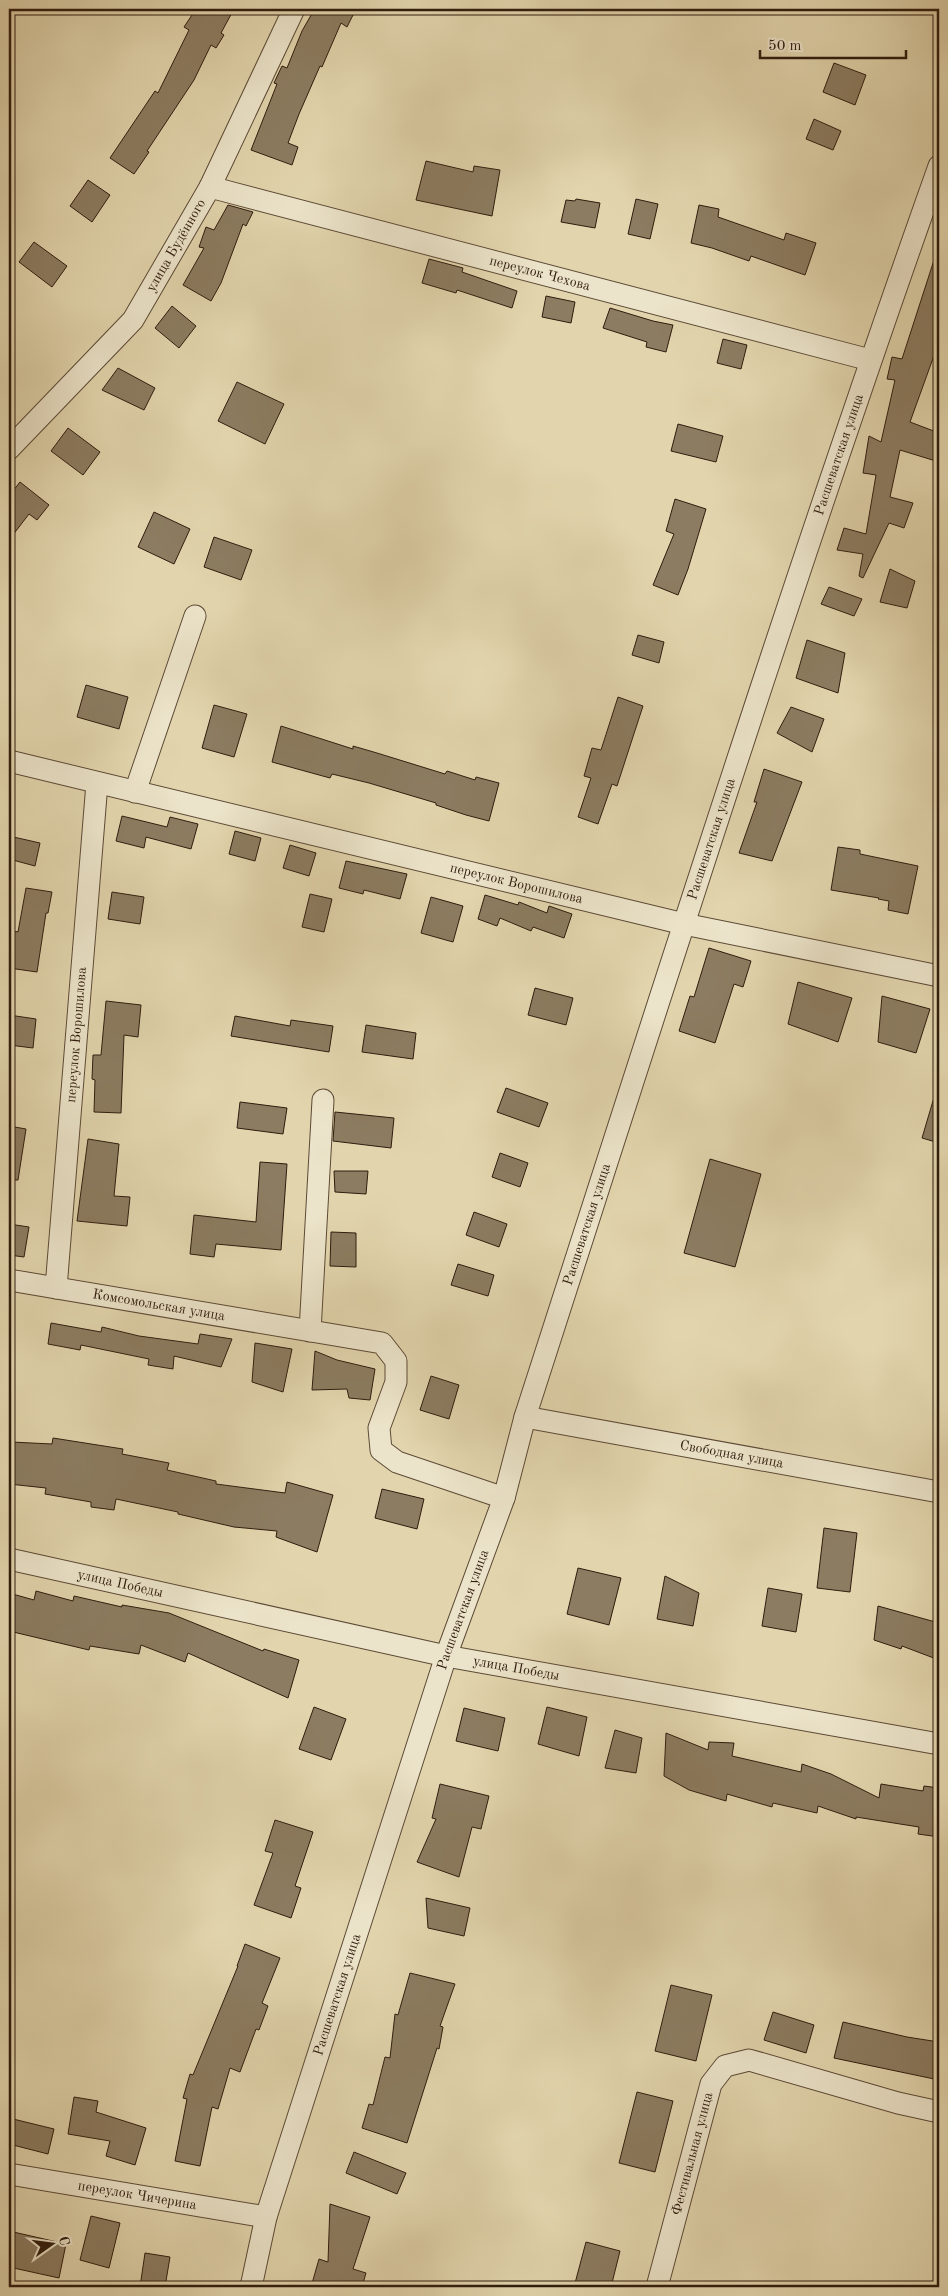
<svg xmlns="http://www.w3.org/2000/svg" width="948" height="2296" viewBox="0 0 948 2296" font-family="'Old Standard TT',serif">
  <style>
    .building { fill: #8c7c61; stroke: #2f1c0e }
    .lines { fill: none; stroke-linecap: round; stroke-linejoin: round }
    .minor-casing { stroke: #5c4a36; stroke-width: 23 }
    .minor { stroke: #ece4ca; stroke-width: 21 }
    .labels { text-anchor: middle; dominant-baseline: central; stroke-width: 4.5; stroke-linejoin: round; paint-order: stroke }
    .street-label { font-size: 14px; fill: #2f1c0e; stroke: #ece4ca }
  </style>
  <rect width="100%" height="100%" fill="#e2d5ad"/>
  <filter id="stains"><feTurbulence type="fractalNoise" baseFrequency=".004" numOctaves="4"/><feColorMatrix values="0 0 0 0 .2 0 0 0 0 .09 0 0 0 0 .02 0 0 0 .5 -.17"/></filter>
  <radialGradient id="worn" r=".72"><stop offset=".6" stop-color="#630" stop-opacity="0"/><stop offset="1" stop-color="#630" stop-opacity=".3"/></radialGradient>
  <!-- building -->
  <g class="building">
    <polygon points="196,9 234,9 221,33 224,35 216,48 211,45 194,80 147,151 149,152 134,174 110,158 155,91 158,93 189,30 184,27"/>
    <polygon points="312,9 356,9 347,27 341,23 322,67 320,66 299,114 288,143 298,147 292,165 251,150 277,84 274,83 282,66 287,68 302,31 314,10"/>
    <polygon points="834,63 866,75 855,105 823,92"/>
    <polygon points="814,119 841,131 833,150 806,139"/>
    <polygon points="426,161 473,172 474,166 500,170 492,216 416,200"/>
    <polygon points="88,180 110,195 92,222 70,206"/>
    <polygon points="576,199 600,203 595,228 561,222 566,200 575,201"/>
    <polygon points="636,199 658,204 650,239 628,234"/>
    <polygon points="228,205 253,212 246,226 243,224 221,283 211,301 183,285 204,248 199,247 206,227 214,230"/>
    <polygon points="699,205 719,209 718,217 784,240 786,233 816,243 805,275 751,256 749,261 712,248 691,243"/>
    <polygon points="34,242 67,266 52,287 19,262"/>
    <polygon points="935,257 939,258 939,351 936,350 910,422 939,433 939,462 900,450 890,497 913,503 904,528 889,523 863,578 859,576 863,554 837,550 844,528 866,534 876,475 863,473 869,436 881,442 895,380 887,379 892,357 902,359"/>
    <polygon points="429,259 463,268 462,272 517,291 512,308 457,290 456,293 422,283"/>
    <polygon points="546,296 575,302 571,323 542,317"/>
    <polygon points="172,306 196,326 179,348 155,328"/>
    <polygon points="610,308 653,321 673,325 666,352 646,347 647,342 603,328"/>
    <polygon points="723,339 747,345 741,369 717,363"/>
    <polygon points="118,368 155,388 144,410 102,390"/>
    <polygon points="237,382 284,404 265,444 218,421"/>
    <polygon points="678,424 723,436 716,462 671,451"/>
    <polygon points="68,428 100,452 83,475 51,451"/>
    <polygon points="20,482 49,505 37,520 29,514 9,540 9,496"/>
    <polygon points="675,499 706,509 688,569 678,595 653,585 674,534 666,531"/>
    <polygon points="154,512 190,529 174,564 138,547"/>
    <polygon points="214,537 252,550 241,580 204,567"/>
    <polygon points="890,569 915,581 907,608 880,602"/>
    <polygon points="829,587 862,599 854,616 821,604"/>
    <polygon points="638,635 664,642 659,663 632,655"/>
    <polygon points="807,640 845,653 838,693 796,678"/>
    <polygon points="86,685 128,697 119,729 77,717"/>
    <polygon points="618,697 643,706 617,786 612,784 598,824 578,817 591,778 584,776 592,748 601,750"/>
    <polygon points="214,705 247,714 234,757 202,748"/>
    <polygon points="791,707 824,719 812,752 777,733"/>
    <polygon points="281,726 353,749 353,746 377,753 445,774 447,771 475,780 476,777 499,783 489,821 466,815 436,805 436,803 369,783 332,774 330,778 272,762"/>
    <polygon points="764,769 802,782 772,861 739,853 757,802 754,802"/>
    <polygon points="122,816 167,827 170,817 198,824 191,849 146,837 144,848 116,841"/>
    <polygon points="235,831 261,838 255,861 229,854"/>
    <polygon points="9,836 40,843 35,866 9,859"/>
    <polygon points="290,845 316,853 309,876 283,868"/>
    <polygon points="838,847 860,850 860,854 918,866 908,914 888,910 889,901 878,899 879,898 831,890"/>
    <polygon points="346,861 407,874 400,899 364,890 363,894 339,888"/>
    <polygon points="26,888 52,892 48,913 46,913 37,972 9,968 9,930 18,932"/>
    <polygon points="112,892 144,897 140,924 108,919"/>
    <polygon points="310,894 332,899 324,932 302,927"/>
    <polygon points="485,895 518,905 519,902 547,913 549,906 572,914 564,938 533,927 531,931 500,918 497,926 478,919"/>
    <polygon points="431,897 463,906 453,942 421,933"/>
    <polygon points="709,948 751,961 743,987 734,984 715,1043 679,1031 690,996 694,997"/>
    <polygon points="798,982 852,998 838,1042 788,1024"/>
    <polygon points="535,988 573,998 566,1025 528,1015"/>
    <polygon points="882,996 930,1009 916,1053 878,1042"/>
    <polygon points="106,1001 141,1005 138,1037 124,1035 121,1113 94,1112 95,1080 92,1079 93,1055 101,1055"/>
    <polygon points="9,1015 36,1019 33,1048 9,1045"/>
    <polygon points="235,1016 290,1026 291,1020 333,1026 329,1052 231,1036"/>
    <polygon points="366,1025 416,1033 413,1059 362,1052"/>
    <polygon points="506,1088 548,1103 539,1127 497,1112"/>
    <polygon points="935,1094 939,1094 939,1143 922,1138"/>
    <polygon points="240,1102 287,1108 283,1134 237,1128"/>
    <polygon points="335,1112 394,1118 391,1148 333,1141"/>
    <polygon points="9,1126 26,1129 18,1180 9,1180"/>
    <polygon points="88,1139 119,1144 114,1196 130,1197 127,1226 77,1221"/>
    <polygon points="500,1153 528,1163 520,1187 492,1177"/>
    <polygon points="710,1159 761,1174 735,1267 684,1253"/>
    <polygon points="260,1162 287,1164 281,1250 216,1244 214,1257 190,1254 194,1215 256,1222"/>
    <polygon points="334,1171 368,1171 366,1194 335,1192"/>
    <polygon points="474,1212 507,1224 499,1247 466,1235"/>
    <polygon points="9,1224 29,1227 24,1257 9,1255"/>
    <polygon points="331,1232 356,1233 356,1267 330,1266"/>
    <polygon points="458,1264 494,1275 488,1296 451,1285"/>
    <polygon points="51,1323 101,1332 102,1327 139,1336 198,1344 200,1334 232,1339 221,1367 174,1356 173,1369 148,1365 149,1359 81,1345 80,1350 48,1344"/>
    <polygon points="255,1343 292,1349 283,1392 252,1382"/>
    <polygon points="315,1351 337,1360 375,1369 370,1400 349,1398 347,1389 312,1390"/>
    <polygon points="431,1376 459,1385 449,1419 420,1410"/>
    <polygon points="53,1438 123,1449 122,1454 169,1463 167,1470 216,1481 216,1484 285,1493 287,1482 333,1495 317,1552 276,1537 277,1531 234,1527 178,1514 178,1512 116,1499 114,1510 91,1507 91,1502 45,1494 46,1488 9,1484 11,1442 52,1444"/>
    <polygon points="382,1489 424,1499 417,1529 375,1518"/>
    <polygon points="824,1528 857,1533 850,1592 817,1588"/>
    <polygon points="578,1568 621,1578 609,1625 567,1614"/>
    <polygon points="665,1576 699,1593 693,1626 657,1619"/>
    <polygon points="768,1588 802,1594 796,1632 762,1626"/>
    <polygon points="36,1591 73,1601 74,1596 122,1607 122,1605 169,1613 263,1651 264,1649 299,1660 288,1698 188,1653 185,1662 141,1645 139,1654 90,1646 89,1650 9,1631 9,1593 34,1600"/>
    <polygon points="878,1606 939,1623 939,1660 902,1646 901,1649 874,1640"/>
    <polygon points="314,1707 346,1719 331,1760 299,1749"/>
    <polygon points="547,1707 587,1717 579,1756 538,1744"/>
    <polygon points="464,1708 505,1718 498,1751 456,1741"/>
    <polygon points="615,1730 642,1738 636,1773 605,1768"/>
    <polygon points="666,1733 708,1750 709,1742 734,1743 732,1756 801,1772 802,1764 831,1774 879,1798 881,1784 923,1791 924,1786 939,1788 939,1837 918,1834 919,1827 856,1817 856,1819 818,1806 817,1813 773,1803 772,1807 727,1794 726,1801 689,1790 664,1776"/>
    <polygon points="440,1784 489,1796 481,1829 472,1827 459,1877 417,1862 436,1819 432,1818"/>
    <polygon points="275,1820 313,1832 295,1886 301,1888 291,1918 254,1905 273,1853 265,1851"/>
    <polygon points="426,1898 470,1908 464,1936 428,1928"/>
    <polygon points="245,1944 280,1958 262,2003 268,2006 259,2030 256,2029 240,2072 230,2068 218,2109 212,2107 200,2166 175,2161 187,2099 183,2098 190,2074 193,2075 238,1966 237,1966"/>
    <polygon points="410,1973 455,1984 440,2026 443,2027 439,2049 437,2048 407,2143 362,2128 369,2104 373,2105 385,2057 390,2058 395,2014 398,2015"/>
    <polygon points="671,1985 712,1995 696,2061 655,2051"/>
    <polygon points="773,2012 814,2025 806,2053 764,2040"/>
    <polygon points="843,2022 907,2037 939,2042 939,2080 834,2058"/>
    <polygon points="637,2092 673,2101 655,2172 619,2163"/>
    <polygon points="74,2097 98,2101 96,2112 146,2128 135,2165 106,2156 110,2141 68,2134"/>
    <polygon points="9,2118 54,2129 48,2154 9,2144"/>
    <polygon points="354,2152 406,2173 397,2194 346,2173"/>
    <polygon points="330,2204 370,2217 353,2269 366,2273 362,2287 311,2287 319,2259 328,2262"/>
    <polygon points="91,2216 120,2223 109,2268 80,2260"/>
    <polygon points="9,2231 66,2244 59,2278 9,2267"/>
    <polygon points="586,2242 620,2251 611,2287 574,2287"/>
    <polygon points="145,2253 170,2257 165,2287 140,2287"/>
  </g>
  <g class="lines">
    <!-- minor casing -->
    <g class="minor-casing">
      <g id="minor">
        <path id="s1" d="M210 187 870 360"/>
        <path id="s2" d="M9 449 133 320 210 187 294 9"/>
        <path id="s3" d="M9 761 684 924 939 976"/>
        <polyline points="135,792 195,616"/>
        <path id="s4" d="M9 1280 382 1343 396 1361V1382L379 1428 381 1450 397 1462 504 1498"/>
        <path id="s5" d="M56 1288 97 783"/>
        <polyline points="310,1331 323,1100"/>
        <path id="s6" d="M525 1417 939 1492"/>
        <path id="s7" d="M9 1559 446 1656 939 1744"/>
        <path id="s8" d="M9 2174 266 2217"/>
        <path id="s9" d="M251 2287 266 2217 446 1656 504 1498 525 1417C660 999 792 580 939 166"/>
        <path id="s10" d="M657 2287 711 2084 725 2066 749 2060 898 2103 939 2112"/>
      </g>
    </g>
    <!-- minor -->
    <use href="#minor" class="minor"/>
  </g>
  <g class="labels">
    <!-- street labels -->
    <g class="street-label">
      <text stroke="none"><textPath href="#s2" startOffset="265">улица Будённого</textPath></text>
      <text stroke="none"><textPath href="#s1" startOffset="341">переулок Чехова</textPath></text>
      <text stroke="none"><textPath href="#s9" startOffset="1925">Расшеватская улица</textPath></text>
      <text stroke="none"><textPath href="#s9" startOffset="1520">Расшеватская улица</textPath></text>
      <text stroke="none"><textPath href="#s3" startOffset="522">переулок Ворошилова</textPath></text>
      <text stroke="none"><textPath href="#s5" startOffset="254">переулок Ворошилова</textPath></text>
      <text stroke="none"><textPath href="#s9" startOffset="1115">Расшеватская улица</textPath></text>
      <text stroke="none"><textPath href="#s4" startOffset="152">Комсомольская улица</textPath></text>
      <text stroke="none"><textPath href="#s6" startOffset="210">Свободная улица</textPath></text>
      <text stroke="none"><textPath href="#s7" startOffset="114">улица Победы</textPath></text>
      <text stroke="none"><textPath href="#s9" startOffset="710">Расшеватская улица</textPath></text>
      <text stroke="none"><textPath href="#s7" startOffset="519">улица Победы</textPath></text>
      <text stroke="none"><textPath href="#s9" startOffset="305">Расшеватская улица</textPath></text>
      <text stroke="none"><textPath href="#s10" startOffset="138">Фестивальная улица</textPath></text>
      <text stroke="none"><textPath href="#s8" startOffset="130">переулок Чичерина</textPath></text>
    </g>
  </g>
  <!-- margin -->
  <rect width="948" height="2296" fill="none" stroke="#e2d5ad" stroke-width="30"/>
  <rect x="10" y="10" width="928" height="2276" fill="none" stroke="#2f1c0e" stroke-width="2.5"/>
  <rect x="15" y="15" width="918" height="2266" fill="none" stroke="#2f1c0e"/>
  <!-- north arrow -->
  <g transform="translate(52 2244) rotate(76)" stroke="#ece4ca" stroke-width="4" paint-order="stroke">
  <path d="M0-4L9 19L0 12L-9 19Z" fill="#2f1c0e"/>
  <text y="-8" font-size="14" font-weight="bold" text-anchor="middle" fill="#2f1c0e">С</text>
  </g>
  <!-- scale -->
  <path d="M760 50v8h146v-8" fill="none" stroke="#2f1c0e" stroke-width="2.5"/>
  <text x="768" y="50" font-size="15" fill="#2f1c0e" stroke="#ece4ca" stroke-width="4" paint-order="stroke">50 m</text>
  <rect width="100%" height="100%" filter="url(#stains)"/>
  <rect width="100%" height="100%" fill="url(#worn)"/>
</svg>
